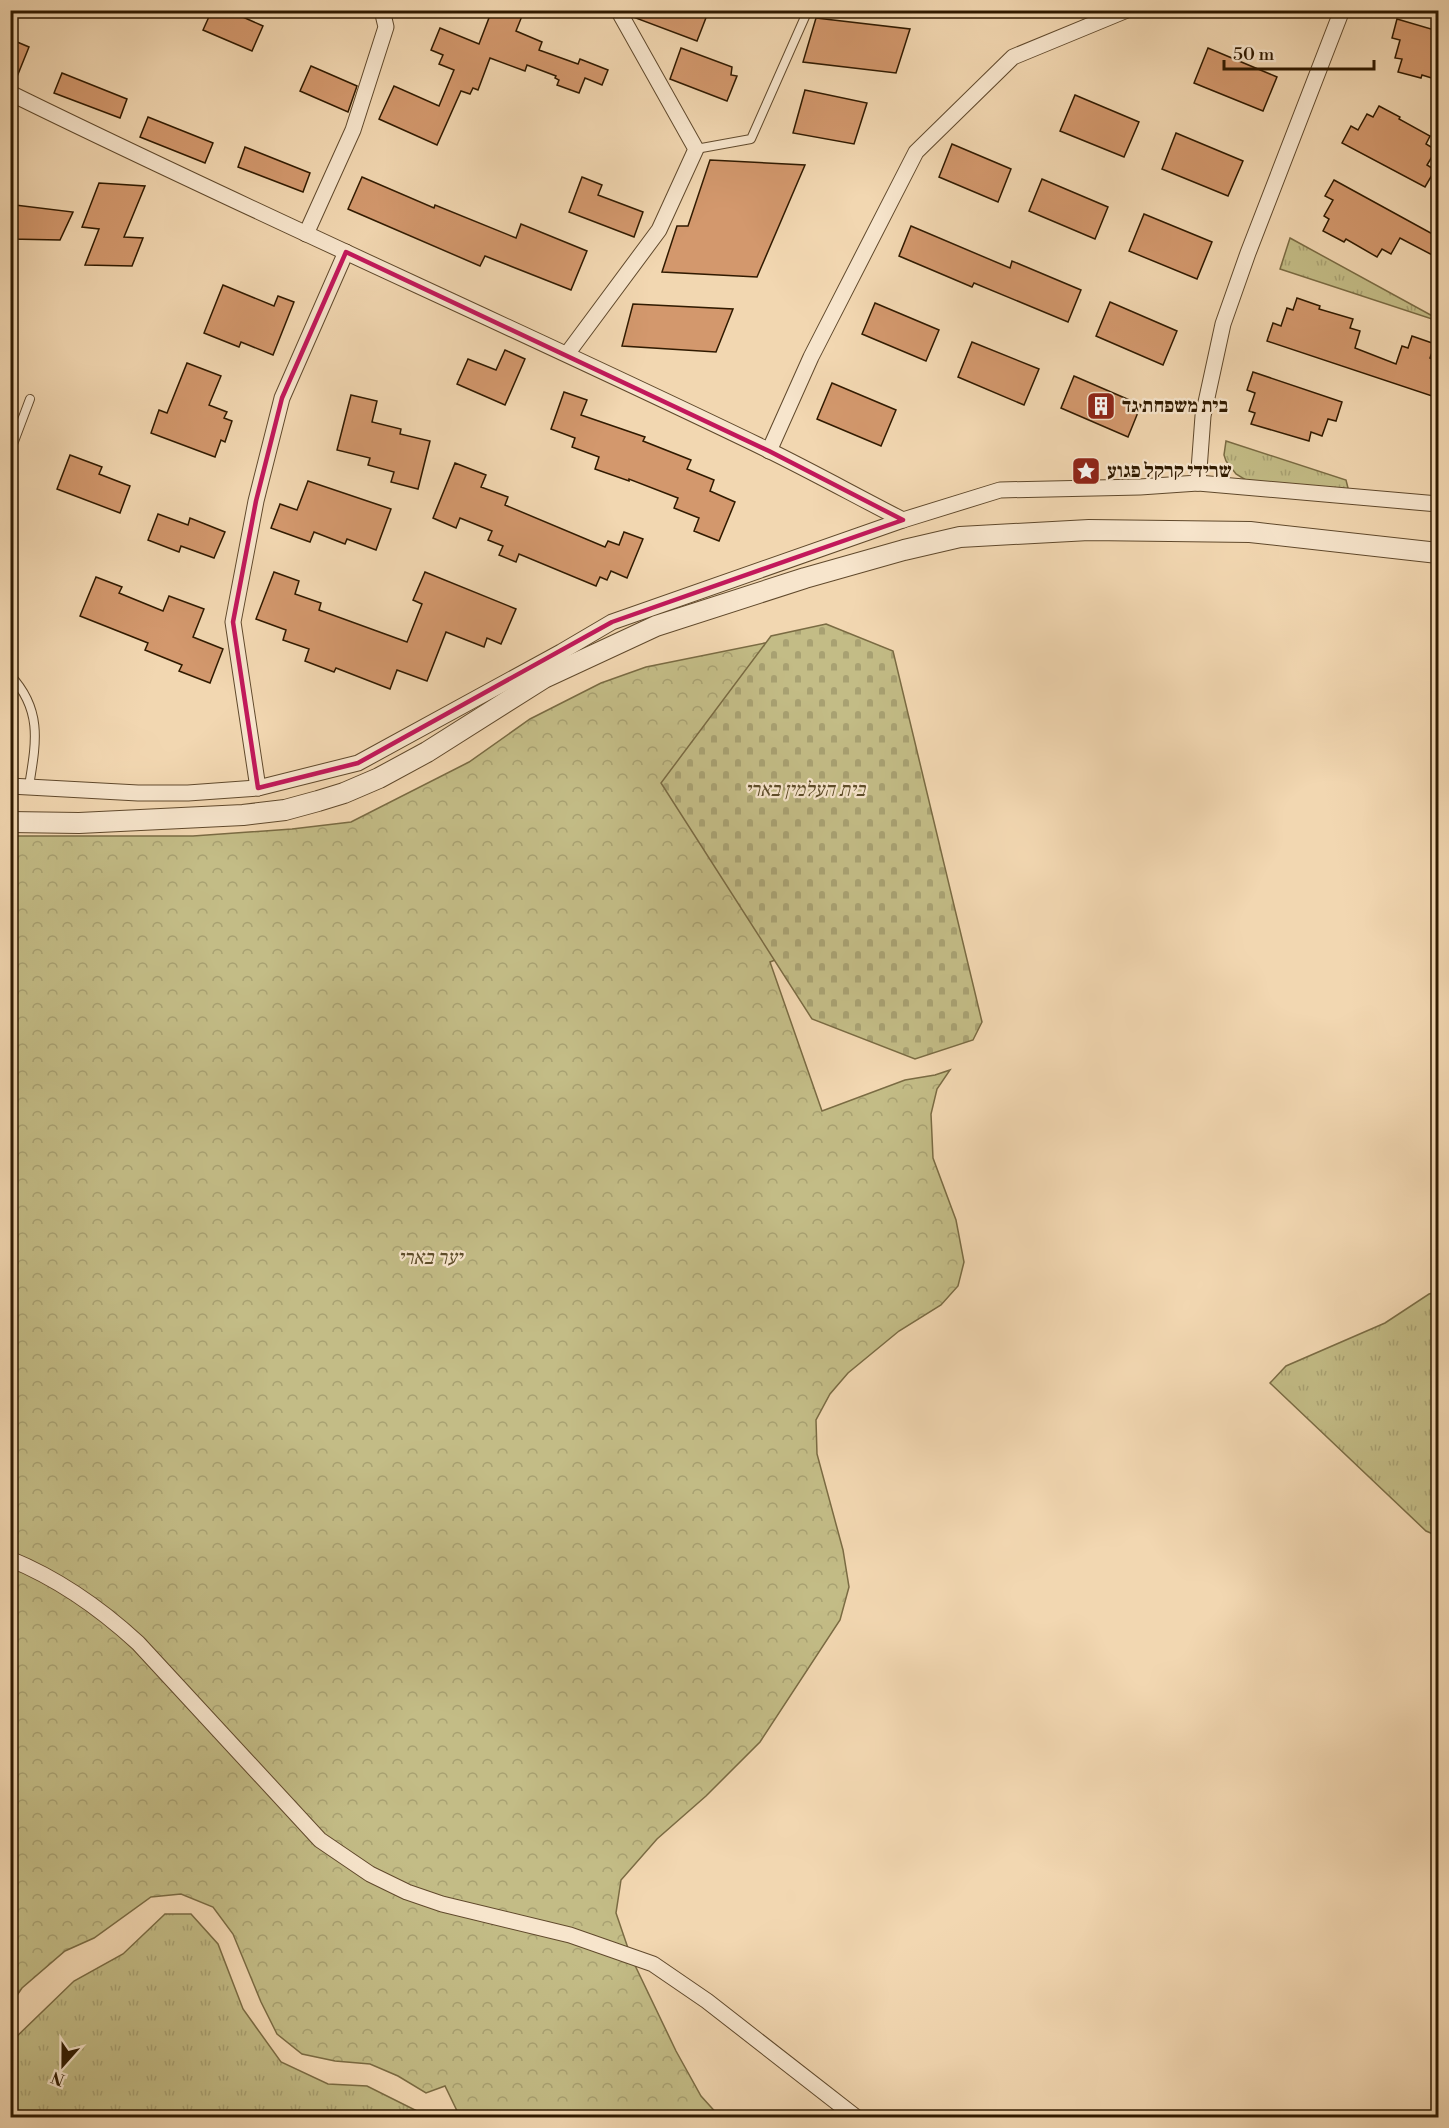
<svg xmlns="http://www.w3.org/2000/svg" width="1449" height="2128" viewBox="0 0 1449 2128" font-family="'Libre Bodoni','Frank Ruhl Libre',serif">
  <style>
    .grass { fill: url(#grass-tufts); stroke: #7a6b43; stroke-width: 1.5 }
    .forest { fill: url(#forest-crowns); stroke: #7a6b43; stroke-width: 1.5 }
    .cemetery { fill: url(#cemetery-stones); stroke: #7a6b43; stroke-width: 1.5 }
    .building { fill: #d3986d; stroke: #301a00; stroke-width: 1.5 }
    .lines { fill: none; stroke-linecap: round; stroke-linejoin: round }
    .service-casing { stroke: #60492c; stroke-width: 10 }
    .minor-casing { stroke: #60492c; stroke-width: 17 }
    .tertiary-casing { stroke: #60492c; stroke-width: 22 }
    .service { stroke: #f7e5cc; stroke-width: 8 }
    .minor { stroke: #f7e5cc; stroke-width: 15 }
    .tertiary { stroke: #f7e5cc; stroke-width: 20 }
    .marked { fill: none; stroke: #c2185b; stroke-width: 4.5; stroke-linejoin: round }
    .labels { text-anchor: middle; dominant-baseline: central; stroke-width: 4.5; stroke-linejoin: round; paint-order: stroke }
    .poi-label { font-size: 20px; font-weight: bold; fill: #301a00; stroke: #f7e5cc; text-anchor: start }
    .park-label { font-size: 20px; font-style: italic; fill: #5c4b28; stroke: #f7e5cc }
  </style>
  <defs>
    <pattern id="grass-tufts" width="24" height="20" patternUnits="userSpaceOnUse" patternTransform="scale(1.5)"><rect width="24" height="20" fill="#c3bc86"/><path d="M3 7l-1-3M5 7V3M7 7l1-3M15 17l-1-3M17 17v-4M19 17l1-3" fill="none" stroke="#a8a172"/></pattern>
    <pattern id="forest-crowns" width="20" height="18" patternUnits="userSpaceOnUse" patternTransform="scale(1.5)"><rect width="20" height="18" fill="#c3bc86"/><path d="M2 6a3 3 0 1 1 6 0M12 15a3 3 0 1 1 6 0" fill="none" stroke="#a8a172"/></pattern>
    <pattern id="cemetery-stones" width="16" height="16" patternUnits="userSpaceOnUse" patternTransform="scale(1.5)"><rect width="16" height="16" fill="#c3bc86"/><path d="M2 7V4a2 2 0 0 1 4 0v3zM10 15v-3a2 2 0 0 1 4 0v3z" fill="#a8a172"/></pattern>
  </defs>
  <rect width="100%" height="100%" fill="#f2d7b1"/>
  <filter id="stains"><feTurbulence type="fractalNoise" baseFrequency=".00333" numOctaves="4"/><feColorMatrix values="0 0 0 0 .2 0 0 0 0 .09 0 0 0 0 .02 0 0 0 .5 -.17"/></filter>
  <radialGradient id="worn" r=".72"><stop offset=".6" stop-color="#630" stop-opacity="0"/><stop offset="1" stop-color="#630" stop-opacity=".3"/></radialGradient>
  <!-- grass -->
  <g class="grass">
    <polygon points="1290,238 1438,319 1438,321 1280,269"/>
    <polygon points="1226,441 1346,480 1350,496 1254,485 1236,474 1226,461 1224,455"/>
    <polygon points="1438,1292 1438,1536 1426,1531 1270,1383 1286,1366 1385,1323 1429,1294"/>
    <polygon points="165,1914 191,1914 218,1944 243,2009 281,2062 328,2084 367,2086 429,2117 11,2117 11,2042 74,1981 123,1954"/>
  </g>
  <!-- forest -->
  <polygon class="forest" points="790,638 783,957 770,962 822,1111 905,1080 935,1075 950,1070 937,1089 931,1114 933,1158 956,1220 964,1262 958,1286 941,1305 899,1331 848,1373 830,1394 816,1420 817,1454 843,1550 849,1587 840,1620 760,1742 706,1796 657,1839 621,1880 616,1913 631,1957 676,2051 701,2096 720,2117 460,2117 445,2086 426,2093 398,2076 370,2064 335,2061 302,2054 277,2034 261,2002 233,1934 213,1907 181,1894 151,1897 94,1938 65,1951 22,1988 11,2004 11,836 193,836 292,829 351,822 469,762 530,719 601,683 646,667"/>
  <!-- cemetery -->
  <polygon class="cemetery" points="826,624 893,651 982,1022 973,1040 915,1059 812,1019 661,783 771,636"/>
  <!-- building -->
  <g class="building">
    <polygon points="212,10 227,10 263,26 252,51 203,30"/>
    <polygon points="492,10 508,10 522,16 516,31 542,42 539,50 578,64 580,59 608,70 602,85 585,78 579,93 557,85 559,80 555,78 556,76 527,65 525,71 490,58 478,90 473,88 470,94 461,91 437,145 379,119 394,86 439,106 454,70 439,64 443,55 431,50 440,28 479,44"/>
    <polygon points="629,10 709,10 697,41 633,17"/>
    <polygon points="816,18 910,29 896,73 803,62"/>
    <polygon points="1397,19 1438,31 1438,80 1422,75 1421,78 1398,72 1402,59 1395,58 1400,40 1392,38"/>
    <polygon points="10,39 29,47 14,84 10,83"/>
    <polygon points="681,48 732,67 731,75 737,76 727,101 670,79"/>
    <polygon points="1208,48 1277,77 1263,111 1194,83"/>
    <polygon points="311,66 357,86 348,112 300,91"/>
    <polygon points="62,73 127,99 120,118 54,93"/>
    <polygon points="805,90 867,103 854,144 793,133"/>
    <polygon points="1075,95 1139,122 1124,157 1060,131"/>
    <polygon points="1379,106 1400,117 1399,119 1430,136 1426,144 1436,150 1427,165 1435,170 1425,187 1342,143 1351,126 1358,130 1367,114 1373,117"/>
    <polygon points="148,117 213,143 205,163 140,137"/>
    <polygon points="1176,133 1243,161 1228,196 1162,169"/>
    <polygon points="952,144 1011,169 998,202 939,177"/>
    <polygon points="245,147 310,173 303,192 238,167"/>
    <polygon points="710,160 805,165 757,277 662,272 677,226 688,226"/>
    <polygon points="362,177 434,208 435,205 516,238 521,224 587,251 571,290 485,256 480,266 348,209"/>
    <polygon points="582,177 602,185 598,195 643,212 634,237 569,212"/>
    <polygon points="1042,179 1108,207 1095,239 1029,211"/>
    <polygon points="1334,180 1438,237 1438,258 1400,238 1391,254 1382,249 1377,257 1346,239 1344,242 1323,231 1329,219 1324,216 1333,200 1325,196"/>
    <polygon points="99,183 145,186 124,237 143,238 132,266 85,265 99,229 82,227"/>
    <polygon points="15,205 73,212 60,240 10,239 10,216"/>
    <polygon points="1144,214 1212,242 1197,279 1129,251"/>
    <polygon points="911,226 1010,268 1012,261 1081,290 1068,322 974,283 972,287 899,256"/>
    <polygon points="223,285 274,306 278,296 294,302 273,355 241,342 239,347 204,333"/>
    <polygon points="1297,298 1320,306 1319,309 1353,319 1350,328 1360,331 1355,348 1396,364 1402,346 1408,348 1412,336 1435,344 1430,358 1438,361 1438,398 1267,341 1273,323 1281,326 1287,308 1293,310"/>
    <polygon points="1110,302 1177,331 1163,365 1096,336"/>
    <polygon points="875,303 939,330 926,361 862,334"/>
    <polygon points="633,304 733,309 716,352 622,346"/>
    <polygon points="972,342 1039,369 1024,405 958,377"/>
    <polygon points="505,350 525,359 505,405 457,384 468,359 496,370"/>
    <polygon points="187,363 221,376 209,405 227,412 224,418 232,421 225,442 221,440 215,457 151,433 159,410 167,413"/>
    <polygon points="1253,372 1342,402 1336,421 1328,419 1322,436 1311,432 1309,441 1251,424 1255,413 1249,411 1255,393 1247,390"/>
    <polygon points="1074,376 1141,405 1128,437 1061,408"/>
    <polygon points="832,383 896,410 881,446 817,419"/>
    <polygon points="564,392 587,400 581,415 645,437 643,441 691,460 687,469 714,480 710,491 735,502 719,541 694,531 699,518 674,508 678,498 629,479 629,481 595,469 599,457 572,447 575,438 551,429"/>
    <polygon points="351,395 377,401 372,422 401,429 400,434 430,441 418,489 391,482 394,472 368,465 370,458 337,450"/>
    <polygon points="70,455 102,467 99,474 130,486 120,513 57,489"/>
    <polygon points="455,463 486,475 481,487 508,497 505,505 605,547 608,541 619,545 624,532 643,539 627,578 611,571 607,580 600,577 596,586 519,554 516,562 499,555 503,546 488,540 492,531 460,518 456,528 433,518"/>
    <polygon points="308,481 391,509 376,550 347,539 345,544 314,532 310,542 271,528 280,504 297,510"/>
    <polygon points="158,514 188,525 190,518 225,532 214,558 181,546 179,552 148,540"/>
    <polygon points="274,572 299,581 295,594 321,603 319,610 407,642 422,604 413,600 425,572 516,609 501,644 487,638 484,647 446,632 427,681 397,670 390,689 336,668 334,672 305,661 309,649 283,640 286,630 256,619"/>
    <polygon points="96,577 122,587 119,593 163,611 169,596 204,609 193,637 223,649 210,683 179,671 182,665 145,650 148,643 80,616"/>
  </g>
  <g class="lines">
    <!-- service casing -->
    <g class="service-casing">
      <g id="service">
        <polyline points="696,149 751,139 808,10"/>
        <polyline points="10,452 30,399"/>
        <path d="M10 675C43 710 36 743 29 786"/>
      </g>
    </g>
    <!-- minor casing -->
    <g class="minor-casing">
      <g id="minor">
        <path d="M10 93C260 216 516 328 766 449 813 472 858 497 903 520"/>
        <polyline points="306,234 353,130 386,27 382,10"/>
        <polyline points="567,354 659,230 696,149 618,10"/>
        <polyline points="769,451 811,357 916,152 1013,57 1127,10"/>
        <polyline points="1198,483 1203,416 1223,324 1248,253 1342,10"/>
        <polyline points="10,786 138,793 188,793 258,788 358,763 561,652 612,622 903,520 1000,490 1140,487 1198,483 1438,504"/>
        <polyline points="258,788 233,622 256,501 282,398 346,252"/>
        <path d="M10 1559C59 1579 100 1608 138 1643L320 1840 370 1874 407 1892 442 1904 570 1935 653 1964 707 2001 857 2118"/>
      </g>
    </g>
    <!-- tertiary casing -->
    <g class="tertiary-casing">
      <polyline id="tertiary" points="10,822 79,823 243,815 285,810 318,801 344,793 379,778 427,752 544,678 656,626 805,578 904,550 960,537 1089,530 1250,532 1438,553"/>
    </g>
    <!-- service -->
    <use href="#service" class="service"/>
    <!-- minor -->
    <use href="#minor" class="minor"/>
    <!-- tertiary -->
    <use href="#tertiary" class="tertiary"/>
  </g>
  <!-- marked area -->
  <path class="marked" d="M346 252 769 451 903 520 612 622 358 763 258 788 233 622 256 501 282 398Z"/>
  <!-- icons -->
  <defs>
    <g id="building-square" transform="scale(1.5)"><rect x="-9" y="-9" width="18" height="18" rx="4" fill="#8f2418" stroke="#f7e5cc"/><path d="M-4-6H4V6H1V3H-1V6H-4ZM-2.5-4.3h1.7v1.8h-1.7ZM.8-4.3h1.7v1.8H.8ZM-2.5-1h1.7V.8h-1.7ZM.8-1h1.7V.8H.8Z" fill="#fff"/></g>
    <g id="sight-square" transform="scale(1.5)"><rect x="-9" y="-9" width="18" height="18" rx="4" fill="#8f2418" stroke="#f7e5cc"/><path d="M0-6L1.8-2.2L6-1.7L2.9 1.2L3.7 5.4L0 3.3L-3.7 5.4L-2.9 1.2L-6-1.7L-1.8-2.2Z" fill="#fff"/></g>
  </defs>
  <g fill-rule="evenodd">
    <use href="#building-square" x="1101" y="406"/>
    <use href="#sight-square" x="1086" y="471"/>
  </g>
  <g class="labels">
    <!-- poi labels -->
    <g class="poi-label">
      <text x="1122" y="406">בית משפחת גד</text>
      <text x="1107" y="471">שרידי קרקל פגוע</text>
    </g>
    <!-- park labels -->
    <g class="park-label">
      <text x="805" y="790">בית העלמין בארי</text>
      <text x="430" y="1258">יער בארי</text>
    </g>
  </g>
  <!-- margin -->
  <rect width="1449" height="2128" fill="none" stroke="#f2d7b1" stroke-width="36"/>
  <rect x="12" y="12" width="1425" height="2104" fill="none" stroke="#301a00" stroke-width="3"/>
  <rect x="18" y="18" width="1413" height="2092" fill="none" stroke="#301a00" stroke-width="1.5"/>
  <!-- north arrow -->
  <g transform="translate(63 2065) rotate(201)" stroke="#f7e5cc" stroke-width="4.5" paint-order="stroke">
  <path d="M0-4.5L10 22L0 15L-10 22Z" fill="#301a00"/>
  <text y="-9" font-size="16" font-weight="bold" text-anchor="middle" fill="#301a00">N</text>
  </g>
  <!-- scale -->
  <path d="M1224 60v9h150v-9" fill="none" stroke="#301a00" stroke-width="3"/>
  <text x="1233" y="60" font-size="18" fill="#301a00" stroke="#f7e5cc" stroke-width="4.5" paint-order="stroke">50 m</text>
  <rect width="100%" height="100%" filter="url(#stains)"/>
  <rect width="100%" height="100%" fill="url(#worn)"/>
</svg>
